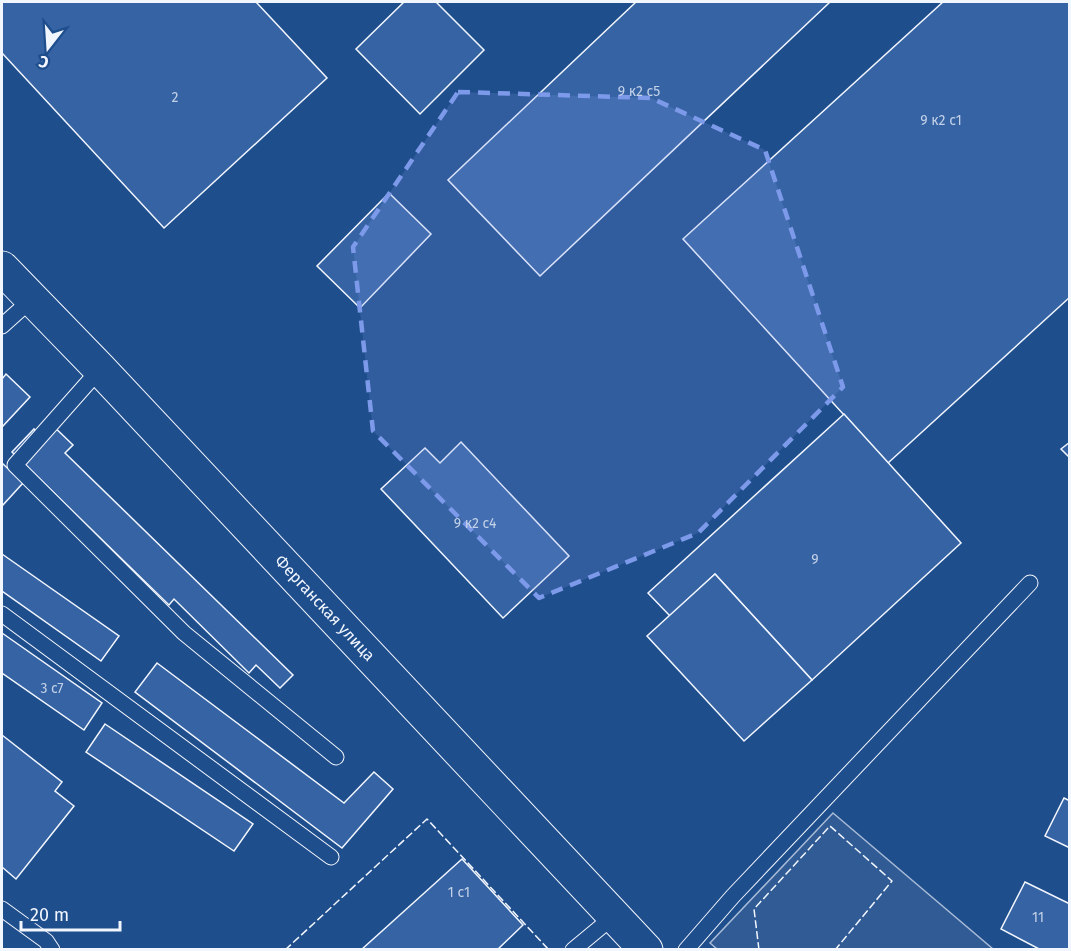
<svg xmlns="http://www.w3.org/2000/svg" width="1071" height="951" viewBox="0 0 1071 951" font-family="'Fira Sans',sans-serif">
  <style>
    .built { fill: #305b95; stroke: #a8bbd7; stroke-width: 1.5 }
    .building { fill: #3563a3; stroke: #f2f6ff; stroke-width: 1.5 }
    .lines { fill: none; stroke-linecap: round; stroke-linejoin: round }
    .lane-casing { stroke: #f2f6ff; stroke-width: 17 }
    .secondary-casing { stroke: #f2f6ff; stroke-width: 35 }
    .lane { stroke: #1f4e8c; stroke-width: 15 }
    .secondary { stroke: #1f4e8c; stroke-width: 33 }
    .fence { stroke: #f2f6ff; stroke-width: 1.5; stroke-dasharray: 8 3; stroke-linecap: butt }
    .marked { fill: #7d9aea; fill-opacity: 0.2; stroke: #7d9aea; stroke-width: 4.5; stroke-dasharray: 12 8; stroke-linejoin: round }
    .labels { text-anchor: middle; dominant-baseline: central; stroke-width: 4.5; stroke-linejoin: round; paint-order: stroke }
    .number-label { font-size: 14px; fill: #c3d1e8 }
    .street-label { font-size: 16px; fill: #f2f6ff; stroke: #1f4e8c }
  </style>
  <rect width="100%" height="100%" fill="#1f4e8c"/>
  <!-- built -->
  <polygon class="built" points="833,813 993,949 717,949 710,943"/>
  <!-- building -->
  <g class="building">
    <polygon points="2,2 256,2 327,78 164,228 2,53"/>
    <polygon points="404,2 436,2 484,50 420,114 356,49"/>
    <polygon points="636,2 830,2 540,276 448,180"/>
    <polygon points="943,2 1070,2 1070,297 888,463 683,239"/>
    <polygon points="389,193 431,234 360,308 317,266"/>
    <polygon points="6,374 30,397 2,427 2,379"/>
    <polygon points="844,414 961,543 812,680 715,574 670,616 648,593"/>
    <polygon points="47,420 73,445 65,453 293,675 280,688 256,665 249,673 174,599 169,605 12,452 34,429 36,432"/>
    <polygon points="461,442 569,556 503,618 381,489 425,448 440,463"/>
    <polygon points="1070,442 1070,458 1061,449"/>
    <polygon points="2,463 23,483 2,506"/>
    <polygon points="2,554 119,636 101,661 2,591"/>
    <polygon points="715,574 812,680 744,741 647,636"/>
    <polygon points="2,633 102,703 84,730 2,673"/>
    <polygon points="157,663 344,803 374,772 393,789 342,848 135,692"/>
    <polygon points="105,724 253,824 234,851 86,752"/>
    <polygon points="2,735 62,782 55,791 74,806 16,879 2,867"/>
    <polygon points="1064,798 1070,801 1070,848 1045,836"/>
    <polygon points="462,859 523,925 497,950 361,950"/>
    <polygon points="1025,882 1070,904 1070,950 1041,950 1001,929"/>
  </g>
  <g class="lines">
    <!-- lane casing -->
    <g class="lane-casing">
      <g id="lane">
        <polyline points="2,326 32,299"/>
        <polyline points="100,369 15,465 184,633 336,757"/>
        <polyline points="2,614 331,857"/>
        <polyline points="2,909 46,941 52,950"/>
        <polyline points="573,950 614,916"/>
        <polyline points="686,950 733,896 1030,583"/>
      </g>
    </g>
    <!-- secondary casing -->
    <g class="secondary-casing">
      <polyline id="secondary" points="2,268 100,369 646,950"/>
    </g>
    <!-- lane -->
    <use href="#lane" class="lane"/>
    <!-- secondary -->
    <use href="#secondary" class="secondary"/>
    <!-- fence -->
    <g class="fence">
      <polyline points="285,950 427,819 549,950"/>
      <polyline points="759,950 754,909 830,826 892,881 835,950"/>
    </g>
  </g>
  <!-- marked area -->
  <path class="marked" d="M458 92 651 98 765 150 843 387 698 533 539 598 373 431 353 247Z"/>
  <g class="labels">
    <!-- number labels -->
    <g class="number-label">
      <text x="639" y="91">9 к2 с5</text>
      <text x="175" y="97">2</text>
      <text x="941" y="120">9 к2 с1</text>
      <text x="475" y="523">9 к2 с4</text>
      <text x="815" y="559">9</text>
      <text x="52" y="688">3 с7</text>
      <text x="459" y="892">1 с1</text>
      <text x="1038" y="917">11</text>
    </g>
    <!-- street labels -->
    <g class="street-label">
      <text transform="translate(325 608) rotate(47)">Ферганская улица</text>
    </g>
  </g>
  <!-- border -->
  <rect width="1071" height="951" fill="none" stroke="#f2f6ff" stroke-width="6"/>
  <!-- north arrow -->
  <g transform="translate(48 48) rotate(197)" stroke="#1f4e8c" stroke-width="4.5" paint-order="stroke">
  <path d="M0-4.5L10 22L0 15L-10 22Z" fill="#f2f6ff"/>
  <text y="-9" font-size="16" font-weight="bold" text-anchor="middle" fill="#f2f6ff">С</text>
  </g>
  <!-- scale -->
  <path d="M21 921v9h99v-9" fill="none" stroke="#f2f6ff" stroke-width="3"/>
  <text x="30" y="921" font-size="18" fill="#f2f6ff" stroke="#1f4e8c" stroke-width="4.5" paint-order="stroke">20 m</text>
</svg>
